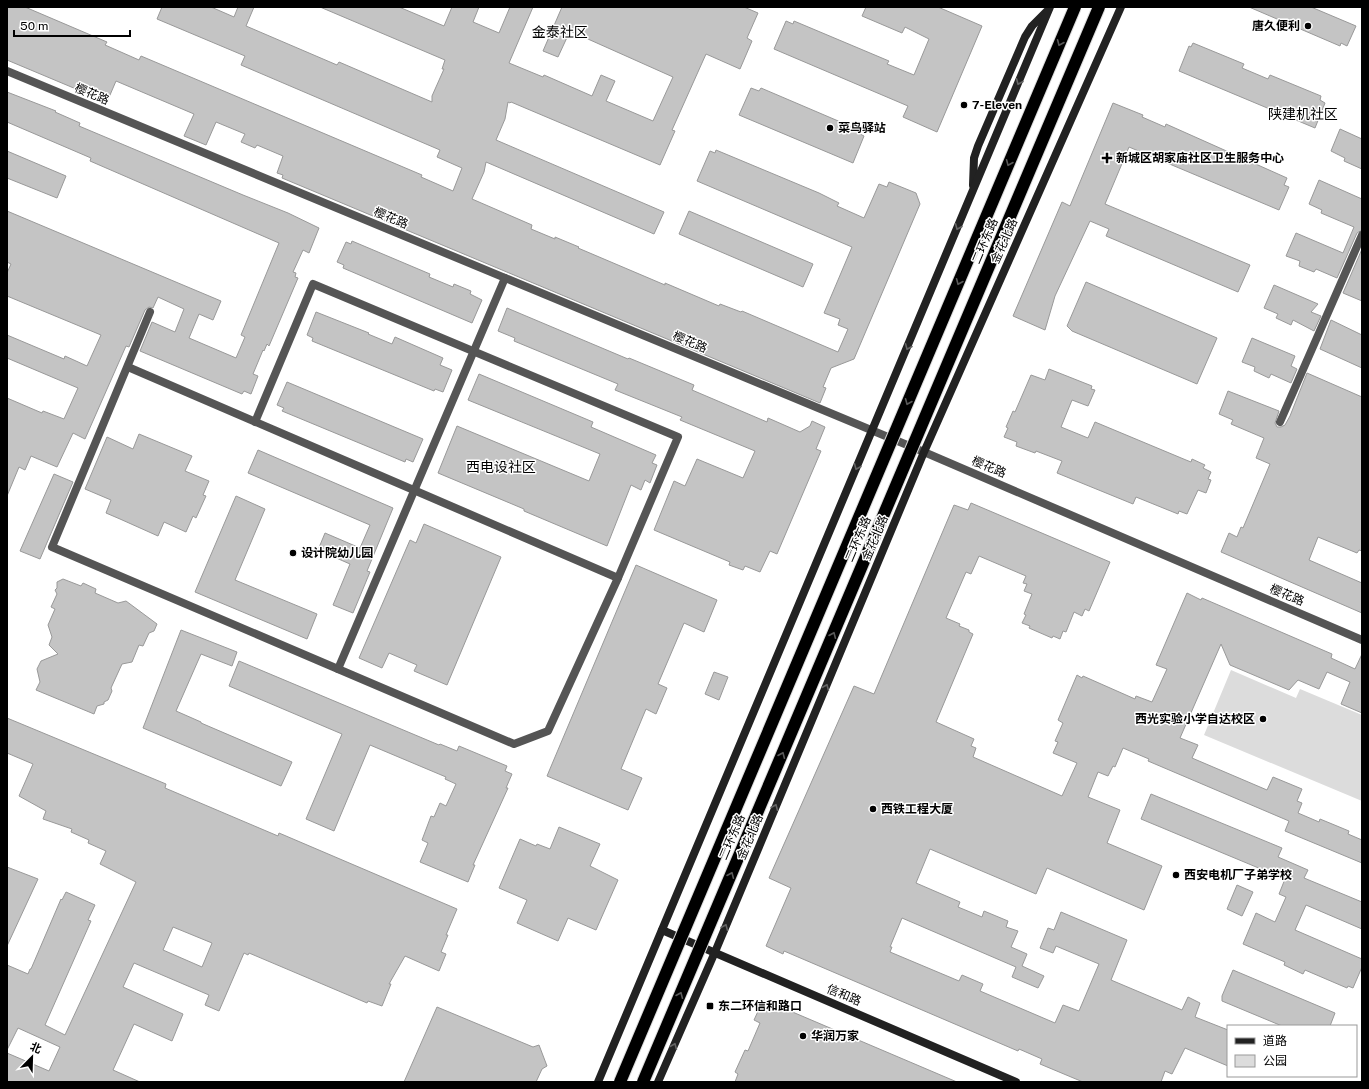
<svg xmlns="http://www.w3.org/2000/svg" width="1369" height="1089" viewBox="0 0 1369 1089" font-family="'Public Sans','Noto Sans SC',sans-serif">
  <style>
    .green { fill: #dcdcdc }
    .building { fill: #c4c4c4; stroke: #999; fill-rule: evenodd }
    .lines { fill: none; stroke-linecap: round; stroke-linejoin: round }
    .street { stroke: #555; stroke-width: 8 }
    .secondary { stroke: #222; stroke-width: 8 }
    .highway-bridge-casing { stroke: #dbdbdb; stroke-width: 14; stroke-linecap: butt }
    .highway-bridge { stroke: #000; stroke-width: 12 }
    .oneway { stroke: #595959 }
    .oneway2 { stroke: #646464 }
    .poi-dot { fill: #000; stroke: #fff; stroke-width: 1.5 }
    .labels { text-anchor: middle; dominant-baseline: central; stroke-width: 3; stroke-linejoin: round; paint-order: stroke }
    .poi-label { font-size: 12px; font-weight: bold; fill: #000; stroke: #fff; text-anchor: start }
    .street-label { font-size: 12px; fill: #000; stroke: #fff }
    .quarter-label { font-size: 14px; fill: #000; stroke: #fff }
  </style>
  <rect width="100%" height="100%" fill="#fff"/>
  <!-- green -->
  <polygon class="green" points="1231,670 1296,698 1300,689 1362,715 1362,801 1204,735"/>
  <!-- building -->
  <g class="building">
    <polygon points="7,7 25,7 107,42 105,45 139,60 141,56 422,175 421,177 453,191 462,168 437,157 440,150 241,65 245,56 157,19 162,7 211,7 234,17 238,7 254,7 246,26 337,65 339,62 432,102 432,96 444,69 442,69 445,60 320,7 399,7 444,26 452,7 479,7 473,22 499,33 510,7 533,7 509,63 543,77 544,75 592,96 601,75 615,81 606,101 653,121 673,77 570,31 558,57 543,51 562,7 744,7 758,13 747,38 752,41 740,69 706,54 672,130 675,131 660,165 511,102 510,103 508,102 505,119 496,140 664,212 654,234 486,162 484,172 472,199 532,225 531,229 555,239 555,237 579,247 578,248 665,285 665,283 719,306 720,304 741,312 742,311 838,352 848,329 838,325 840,319 824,313 852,247 697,181 710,151 715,153 716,150 819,193 839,203 837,206 864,218 879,184 887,187 889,182 916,193 920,204 854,359 831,368 823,387 826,388 820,403 282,178 283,175 277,173 283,156 257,145 255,148 241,142 245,134 216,122 206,145 184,136 194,114 116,81 107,102 7,60"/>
    <polygon points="866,7 938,7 982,26 937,132 903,117 908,106 774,49 786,21 793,24 794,21 889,61 887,64 914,75 929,39 905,27 902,33 862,16"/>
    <polygon points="1249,7 1311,7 1356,26 1347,46 1341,43 1340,46"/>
    <polygon points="1193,43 1244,64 1242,68 1268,79 1270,75 1321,96 1320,100 1325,103 1315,128 1179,71 1189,46 1191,47"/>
    <polygon points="751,88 759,91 761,88 857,129 856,132 864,136 853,163 739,115"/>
    <polygon points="7,92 56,111 55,112 80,123 79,126 243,195 288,213 319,228 309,253 303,250 293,272 296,273 295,277 298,278 269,346 267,344 264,351 263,350 253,374 258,376 251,394 244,391 242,394 140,351 152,322 175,332 184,309 158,297 153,308 149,307 145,310 129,347 126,346 85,439 73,433 57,467 31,456 25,470 19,467 7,496 7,398 42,413 43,411 64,419 78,388 7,358 7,335 64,359 65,356 87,366 101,335 7,296 7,273 11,264 7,262 7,211 221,301 213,320 199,314 189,338 236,358 245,337 241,335 279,243 90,161 91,158 7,122"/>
    <polygon points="1113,103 1143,115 1142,117 1165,127 1166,124 1287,178 1284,185 1289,187 1279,210 1129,147 1105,204 1250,265 1238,292 1106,236 1109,229 1090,221 1055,296 1045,330 1013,316 1062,202 1070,206"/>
    <polygon points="1340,129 1362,139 1362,169 1344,161 1345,158 1331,151"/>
    <polygon points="7,151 66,176 57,198 7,178"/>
    <polygon points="1319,180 1362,199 1362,230 1357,233 1337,278 1316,269 1314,272 1299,266 1300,261 1286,256 1296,233 1343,253 1354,227 1321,213 1322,210 1309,204"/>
    <polygon points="689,211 813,264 803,287 679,234"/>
    <polygon points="352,241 430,274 429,277 453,287 454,284 471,291 470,294 482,300 472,323 343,268 344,265 337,262 346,242 351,244"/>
    <polygon points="1362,249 1362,301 1343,293"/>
    <polygon points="1086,282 1217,338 1197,384 1072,331 1067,326"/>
    <polygon points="1274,285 1318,304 1311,312 1321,316 1314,331 1293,320 1291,325 1276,318 1278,314 1264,308"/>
    <polygon points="507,308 628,359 629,358 694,385 692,390 767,422 768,418 800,432 810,426 812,421 825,427 816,449 821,451 777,554 770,551 760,572 745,566 743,570 729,565 730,562 654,530 674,481 685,486 697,459 743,478 755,451 680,420 682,417 615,390 618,384 514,341 515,338 498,331"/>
    <polygon points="316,312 369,333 368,334 392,344 395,337 443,358 440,365 452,370 443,392 435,389 434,391 312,341 313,338 307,335"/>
    <polygon points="1331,320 1362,335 1362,368 1320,349"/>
    <polygon points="1252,338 1295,356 1291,366 1297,369 1291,383 1271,374 1269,378 1254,371 1255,367 1242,362"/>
    <polygon points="1049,369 1092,386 1091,389 1095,390 1088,406 1072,400 1061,427 1088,438 1095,422 1186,460 1191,462 1192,459 1205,465 1203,468 1211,472 1208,479 1211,480 1206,493 1198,490 1187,514 1179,511 1178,514 1136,497 1133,504 1057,473 1062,461 1036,451 1035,453 1016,446 1017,442 1004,437 1008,428 1006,427 1013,411 1015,412 1031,375 1045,380"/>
    <polygon points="1307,373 1362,397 1362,551 1359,550 1357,553 1318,537 1309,560 1362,583 1362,613 1221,552 1229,533 1237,537 1241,527 1243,528 1270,464 1256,458 1264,438 1231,424 1233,420 1219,414 1228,391 1279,411 1275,423 1277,427 1281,427 1285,425 1290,416"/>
    <polygon points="479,374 593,422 591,427 656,455 652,463 657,465 650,483 645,480 641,490 631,485 607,546 524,511 524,509 438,473 457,426 589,481 600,454 468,400"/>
    <polygon points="287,382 423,439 413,462 406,459 405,462 282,411 284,408 277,405"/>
    <polygon points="139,434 192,456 185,471 209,481 203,495 206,496 196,518 193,516 186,532 164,522 158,536 120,519 106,513 111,500 85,489 107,437 133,449"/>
    <polygon points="258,450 393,508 367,571 370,572 353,613 333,605 350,564 318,550 325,533 360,548 370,525 248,473"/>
    <polygon points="54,474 73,482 40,559 20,551"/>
    <polygon points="236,496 265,509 235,580 317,614 307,639 195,592"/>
    <polygon points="971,503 1110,562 1089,611 1085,609 1082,616 1074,612 1066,632 1063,631 1060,639 1053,636 1052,638 1029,628 1030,626 1022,623 1026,615 1024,614 1032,594 1024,591 1027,584 1023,583 1026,576 979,556 971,574 966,572 946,618 960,624 959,626 969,630 969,632 973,634 936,722 974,739 971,746 976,748 973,757 1062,796 1077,763 1053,753 1058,742 1055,741 1063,723 1058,720 1077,675 1082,678 1083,676 1135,699 1136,696 1152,702 1167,669 1156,665 1187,593 1201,600 1202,598 1332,654 1331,658 1355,669 1362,654 1362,713 1341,704 1350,682 1327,672 1319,689 1298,680 1289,690 1230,665 1221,644 1180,738 1198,745 1192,758 1267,790 1273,777 1302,789 1297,801 1302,803 1298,813 1319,822 1320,819 1349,831 1348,834 1362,840 1362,863 1285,831 1289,821 1148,761 1149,759 1123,748 1115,767 1113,766 1108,776 1098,772 1088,797 1120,810 1107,843 1162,866 1144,910 1047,868 1036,894 930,849 916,883 960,902 958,907 982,917 984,911 1008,921 1006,927 1018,931 1011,947 1027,954 1022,966 1044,976 1038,988 1012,977 1016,967 902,918 890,947 892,947 890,952 959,981 962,975 983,984 980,991 1055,1023 1063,1005 1079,1011 1099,964 1056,946 1053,953 1040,948 1048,928 1054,930 1061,912 1127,940 1111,980 1182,1010 1188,997 1200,1003 1195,1017 1228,1030 1228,1066 1185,1048 1172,1074 1165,1071 1161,1082 1083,1082 1040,1064 1042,1059 1019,1049 1018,1051 784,951 783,954 766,946 791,888 769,878 854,686 874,694 954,505 968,510"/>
    <polygon points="424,524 501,557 447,685 414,671 417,665 389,653 382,668 359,658 410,540 416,543"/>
    <polygon points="636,565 717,600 704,632 684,623 658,684 667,688 656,714 646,709 621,769 642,778 628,810 547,776"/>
    <polygon points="63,579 81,586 83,583 96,589 95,593 118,603 126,601 157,624 154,631 149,633 143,646 139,645 132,662 122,664 111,688 112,691 108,700 104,702 104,704 97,706 94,714 36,690 40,682 37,669 41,661 58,654 49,645 52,637 48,625 55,609 51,607 57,594 55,590 57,588 57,582"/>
    <polygon points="181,630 237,652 232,666 201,654 176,711 201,722 201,723 292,762 281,786 143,728"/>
    <polygon points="239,661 439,745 440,744 457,751 459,746 507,766 505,771 512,774 506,788 508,788 473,865 475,865 468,882 420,862 428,843 422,840 431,816 434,817 440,803 446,806 456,784 445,779 446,777 370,745 334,831 306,819 342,734 229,686"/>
    <polygon points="714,672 728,677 719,700 705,694"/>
    <path d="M7 718 166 784 165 788 278 836 279 833 457 909 446 935H448L441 952 446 954 439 971 405 956 389 984H391L382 1006 368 1001 367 1003 249 953 248 955 244 953 219 1011 205 1005 209 995 134 963 123 987 183 1014 172 1041 134 1024 113 1070 140 1082H7V1053L49 1071 60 1047 18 1028 7 1050V965L28 974 30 969H31L61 899 62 900 66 892 95 905 88 920 91 921 45 1025 65 1035 136 882 100 864 106 851 88 843 89 840 71 832 72 829 43 819 46 811 19 796 33 764 7 753ZM173 927 212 943 202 967 163 950Z"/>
    <polygon points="1151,794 1282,848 1278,857 1308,870 1304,878 1362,902 1362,929 1306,905 1295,930 1362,959 1362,967 1353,988 1348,986 1347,988 1305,970 1303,974 1284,965 1285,962 1243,944 1256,913 1275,922 1286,897 1279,894 1285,879 1141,819"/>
    <polygon points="559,827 600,844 590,866 618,880 596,930 568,918 558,941 517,923 527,900 499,888 520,839 536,846 537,844 550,849"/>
    <polygon points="7,867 38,879 7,946"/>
    <polygon points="1237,885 1253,892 1242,916 1227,909"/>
    <polygon points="1233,970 1335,1013 1330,1026 1282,1026 1222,1001 1222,996"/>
    <polygon points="769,1002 957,1082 735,1082 738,1074 735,1072 745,1050 748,1051 760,1023 754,1020 760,1007 766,1009"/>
    <polygon points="437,1007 533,1047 539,1045 547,1066 542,1069 536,1082 404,1082"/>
  </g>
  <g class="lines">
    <!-- street -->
    <g class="street">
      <polyline points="7,71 924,452 1362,640"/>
      <polyline points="150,312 52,547 338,669 505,278"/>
      <path d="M128 367C291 437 455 508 618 578L678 437 313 284 255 422"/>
      <polyline points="1280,422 1362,235"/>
      <polyline points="338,669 514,744 548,731 618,578"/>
    </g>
    <!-- secondary -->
    <g class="secondary">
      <polyline points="973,185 974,158 978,146 1025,37 1032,26 1047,11"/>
      <polyline points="662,930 1016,1082"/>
      <polyline points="598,1082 1050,7"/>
      <polyline points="658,1082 715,952 924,452 1121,7"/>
    </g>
    <!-- highway-bridge casing -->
    <g class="highway-bridge-casing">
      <g id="highway-bridge">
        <polyline points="620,1082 1075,7"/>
        <polyline points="643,1082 1099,7"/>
      </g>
    </g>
    <!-- highway-bridge -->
    <use href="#highway-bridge" class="highway-bridge"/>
  </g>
  <!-- one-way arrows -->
  <defs><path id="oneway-chevron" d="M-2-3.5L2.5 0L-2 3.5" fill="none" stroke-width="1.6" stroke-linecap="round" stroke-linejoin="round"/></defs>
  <g class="oneway">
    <use href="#oneway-chevron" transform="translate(1060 43) rotate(113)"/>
    <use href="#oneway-chevron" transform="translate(1009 163) rotate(113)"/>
    <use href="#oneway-chevron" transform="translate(959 282) rotate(113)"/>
    <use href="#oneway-chevron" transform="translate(908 402) rotate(113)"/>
    <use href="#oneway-chevron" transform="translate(833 635) rotate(-67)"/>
    <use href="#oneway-chevron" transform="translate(782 755) rotate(-67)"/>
    <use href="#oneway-chevron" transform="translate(731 875) rotate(-67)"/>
    <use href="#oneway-chevron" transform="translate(680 995) rotate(-67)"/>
  </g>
  <g class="oneway2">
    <use href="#oneway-chevron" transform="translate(1019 82) rotate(113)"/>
    <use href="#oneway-chevron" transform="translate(958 227) rotate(113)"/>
    <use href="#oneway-chevron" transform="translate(908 347) rotate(113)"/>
    <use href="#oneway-chevron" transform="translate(857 467) rotate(113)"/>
    <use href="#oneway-chevron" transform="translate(826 687) rotate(-67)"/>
    <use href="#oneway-chevron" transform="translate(775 807) rotate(-67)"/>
    <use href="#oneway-chevron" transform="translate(725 927) rotate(-67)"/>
    <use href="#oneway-chevron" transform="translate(674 1046) rotate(-67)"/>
  </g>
  <!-- markers -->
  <g class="poi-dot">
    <circle cx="1308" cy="26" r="4"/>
    <circle cx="964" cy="105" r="4"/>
    <circle cx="830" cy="128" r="4"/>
    <path d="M1105 152h4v4h4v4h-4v4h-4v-4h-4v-4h4z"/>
    <circle cx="293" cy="553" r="4"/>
    <circle cx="1263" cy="719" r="4"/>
    <circle cx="873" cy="809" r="4"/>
    <circle cx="1176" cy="875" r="4"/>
    <rect x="706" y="1002" width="8" height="8" rx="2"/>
    <circle cx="803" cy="1036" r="4"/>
  </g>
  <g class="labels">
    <!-- poi labels -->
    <g class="poi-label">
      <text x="1300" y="26" text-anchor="end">唐久便利</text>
      <text x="972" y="105">7-Eleven</text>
      <text x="838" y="128">菜鸟驿站</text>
      <text x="1116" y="158">新城区胡家庙社区卫生服务中心</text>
      <text x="301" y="553">设计院幼儿园</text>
      <text x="1255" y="719" text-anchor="end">西光实验小学自达校区</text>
      <text x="881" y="809">西铁工程大厦</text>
      <text x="1184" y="875">西安电机厂子弟学校</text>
      <text x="718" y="1006">东二环信和路口</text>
      <text x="811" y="1036">华润万家</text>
    </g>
    <!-- street labels -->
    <g class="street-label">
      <text transform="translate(92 94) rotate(23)">樱花路</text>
      <text transform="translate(391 218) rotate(23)">樱花路</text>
      <text transform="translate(985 241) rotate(-67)">二环东路</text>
      <text transform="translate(1004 241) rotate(-66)">金花北路</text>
      <text transform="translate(690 342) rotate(23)">樱花路</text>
      <text transform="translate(989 467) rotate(23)">樱花路</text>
      <text transform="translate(875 538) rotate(-67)">金花北路</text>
      <text transform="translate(858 539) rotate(-67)">二环东路</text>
      <text transform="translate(1287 595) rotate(23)">樱花路</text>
      <text transform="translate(732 837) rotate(-67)">二环东路</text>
      <text transform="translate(750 837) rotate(-67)">金花北路</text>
      <text transform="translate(844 995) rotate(23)">信和路</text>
    </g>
    <!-- quarter labels -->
    <g class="quarter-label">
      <text x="560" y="32">金泰社区</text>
      <text x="1303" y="114">陕建机社区</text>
      <text x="501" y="467">西电设社区</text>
    </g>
  </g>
  <!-- border -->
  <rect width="1369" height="1089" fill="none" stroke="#000000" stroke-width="16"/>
  <!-- legend -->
  <rect x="1227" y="1025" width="130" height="52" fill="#ffffff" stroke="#999999"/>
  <rect x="1235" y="1038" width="20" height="6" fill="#222222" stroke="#999999"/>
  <text x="1263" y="1045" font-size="12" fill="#000000">道路</text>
  <rect x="1235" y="1055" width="20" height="12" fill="#dcdcdc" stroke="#999999"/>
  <text x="1263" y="1065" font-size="12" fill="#000000">公园</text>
  <!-- north arrow -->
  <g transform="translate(32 1057) rotate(23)" stroke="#ffffff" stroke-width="3" paint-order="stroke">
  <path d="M0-3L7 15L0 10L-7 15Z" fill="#000000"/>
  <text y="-6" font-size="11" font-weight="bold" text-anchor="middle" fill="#000000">北</text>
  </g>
  <!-- scale -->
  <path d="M14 30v6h116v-6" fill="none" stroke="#000000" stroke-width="2"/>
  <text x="20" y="30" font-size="12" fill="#000000" stroke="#ffffff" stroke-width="3" paint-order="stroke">50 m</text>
</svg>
